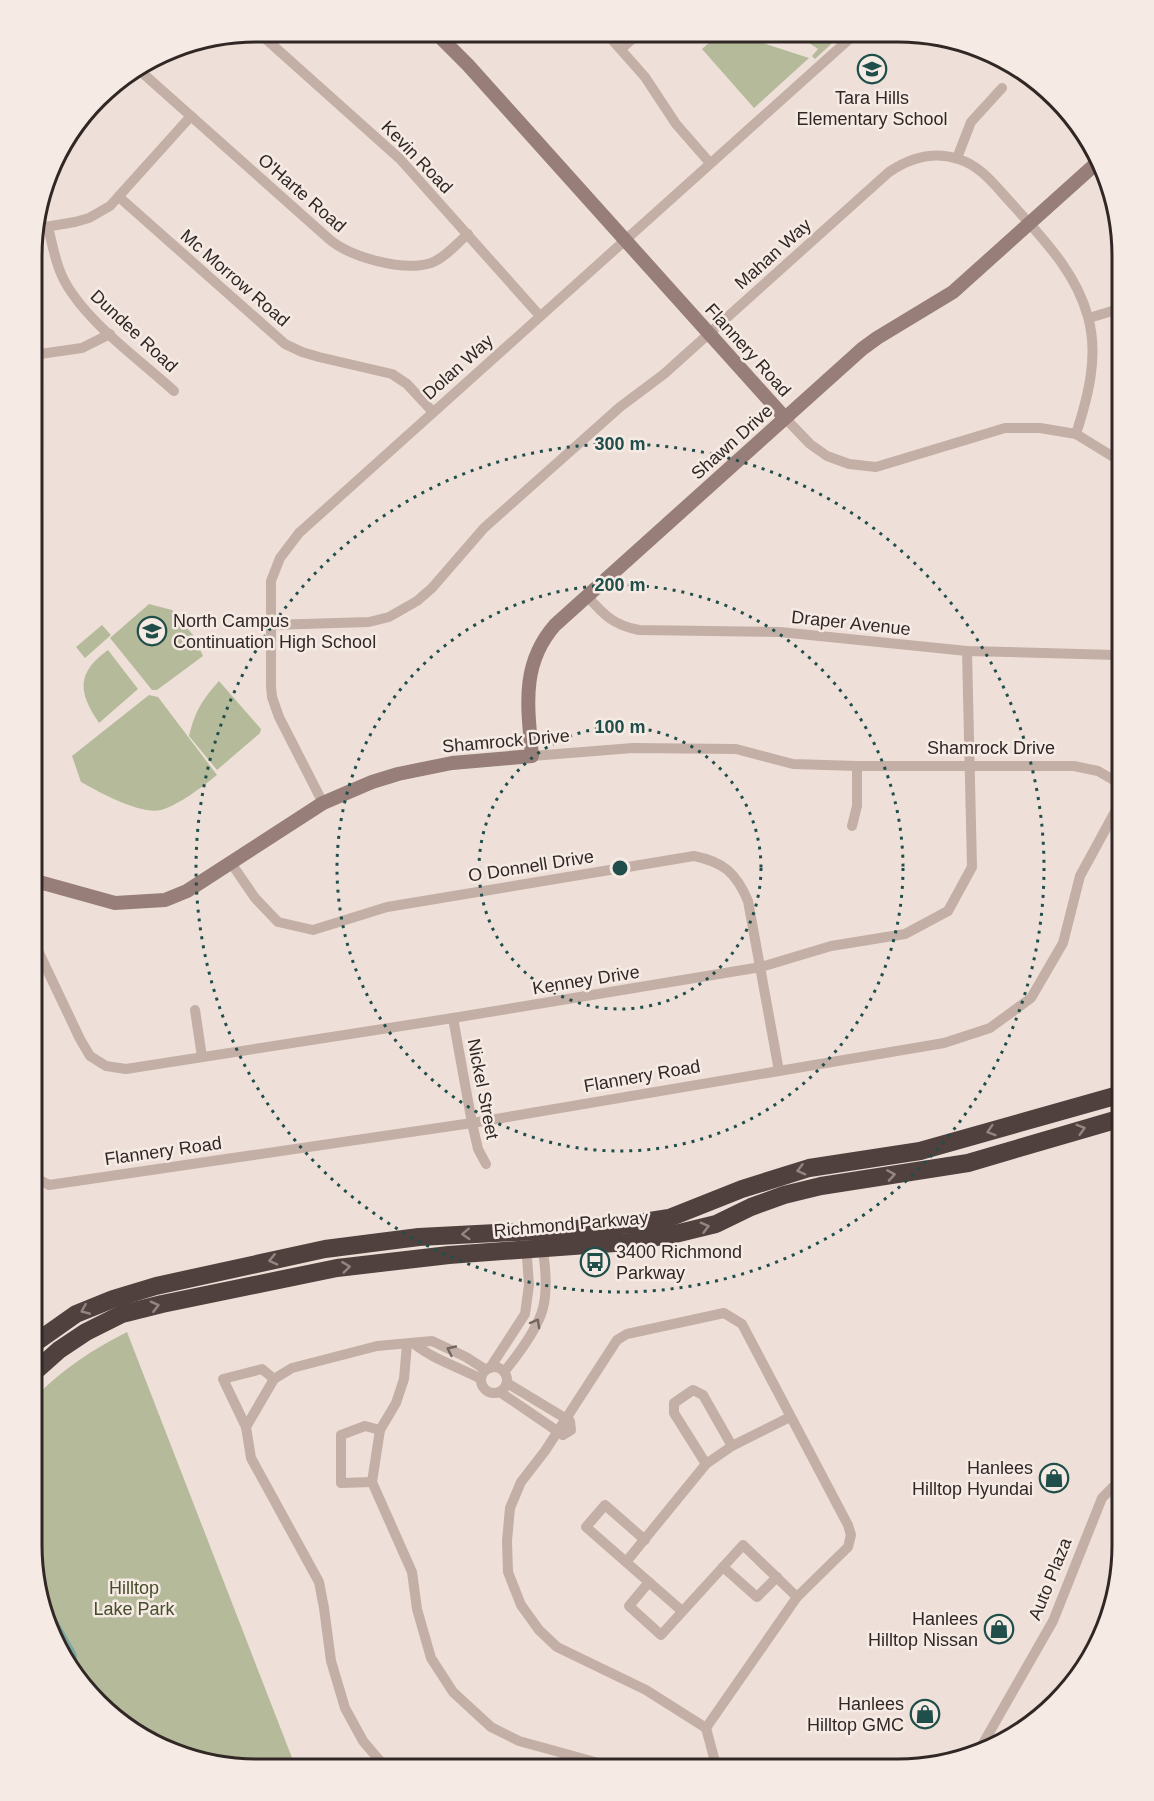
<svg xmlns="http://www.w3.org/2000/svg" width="1154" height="1801" viewBox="0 0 1154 1801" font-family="Helvetica,sans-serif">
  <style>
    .green { fill: #b5bb9a }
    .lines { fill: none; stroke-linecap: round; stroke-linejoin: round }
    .stream { stroke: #7aa8a2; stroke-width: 3 }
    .street { stroke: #c4afa6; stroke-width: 10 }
    .secondary { stroke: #977e78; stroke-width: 14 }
    .highway { stroke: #51413e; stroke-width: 18 }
    .oneway { stroke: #938580 }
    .oneway2 { stroke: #736560 }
    .ring { fill: none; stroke: #204e4a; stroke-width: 3; stroke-dasharray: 3 6 }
    .labels { text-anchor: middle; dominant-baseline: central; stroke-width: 5; stroke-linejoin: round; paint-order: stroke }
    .poi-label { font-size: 18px; fill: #312826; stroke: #f6ebe4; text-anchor: end }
    .street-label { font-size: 18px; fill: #312826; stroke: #f6ebe4 }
    .park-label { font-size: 18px; fill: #464d2c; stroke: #f6ebe4 }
    .rim { fill: none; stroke: #312826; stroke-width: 3 }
    .centre { fill: #204e4a; stroke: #f6ebe4; stroke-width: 3 }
    .ring-label { font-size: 18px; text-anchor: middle; font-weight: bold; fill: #204e4a; stroke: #f6ebe4; stroke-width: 5; stroke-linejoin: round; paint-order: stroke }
  </style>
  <rect width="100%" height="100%" fill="#eee0d8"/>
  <!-- green -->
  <g class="green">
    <polygon points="720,33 732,33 809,58 754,108 702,49"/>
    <polygon points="794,33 843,33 815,59 812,56 818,49"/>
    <polygon points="149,604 172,610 193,635 203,656 157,690 152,690 110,638"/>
    <polygon points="102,625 111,635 85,658 76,647"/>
    <path d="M108 650 138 689 99 723C78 692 76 673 108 650Z"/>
    <path d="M219 681 261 729 260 733 217 770 189 736C195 711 202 700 219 681Z"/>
    <path d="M149 695 158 697 217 775C202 787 179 805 161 810 140 815 99 792 81 782L72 756Z"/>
    <path d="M127 1332 296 1768H227L170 1753 120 1723 78 1682 49 1631 32 1545V1400C60 1371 91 1350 127 1332Z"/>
  </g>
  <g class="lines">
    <!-- stream -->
    <polyline class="stream" points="41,1594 75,1654 77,1680"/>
    <!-- street -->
    <g class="street">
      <polyline points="258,32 400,159 540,316"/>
      <polyline points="606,33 645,77 676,124 710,163"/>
      <polyline points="621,49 639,33"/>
      <path d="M138 69 329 239C350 257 403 272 431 263 445 258 456 244 468 234"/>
      <polyline points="957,158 971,122 1002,88"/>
      <polyline points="119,197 285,344 302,352 319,357 392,374 407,384 433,412"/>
      <path d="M48 227C52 243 55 261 62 276 82 319 139 359 174 391"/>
      <polyline points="33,229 75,222 89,218 110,206 191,116"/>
      <polyline points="1089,318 1122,308"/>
      <polyline points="33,355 82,348 110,334"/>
      <polyline points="785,418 810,444 827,456 849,464 876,467 1005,428 1040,428 1076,434 1115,458 1122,466"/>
      <path d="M587 596C604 615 613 625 639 630L780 632 967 651 1116 655 1122 657"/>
      <path d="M270 625 369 622 389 617 417 601 432 588 484 528 620 407 664 374 889 172C910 158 934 151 958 159 982 166 996 187 1013 205 1043 239 1076 272 1088 317 1099 356 1088 397 1076 434"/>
      <polyline points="532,756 633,748 736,749 793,764 857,766 1074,766 1098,771 1122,785"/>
      <polyline points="323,803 279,717 272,697 271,686 271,581 280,558 299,533 856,33"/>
      <polyline points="852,826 857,806 857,766"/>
      <path d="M231 863 255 898 278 922 313 930 387 907 694 856C724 862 736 873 748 901L779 1071"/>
      <polyline points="32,938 80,1039 90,1056 106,1066 126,1069 453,1018 761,967 831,946 905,934 948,911 972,867 967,651"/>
      <polyline points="195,1010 202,1057"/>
      <polyline points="453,1018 472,1123 478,1149 486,1164"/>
      <polyline points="32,1176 49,1185 472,1123 944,1043 990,1028 1031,998 1063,943 1080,876 1122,799"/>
      <polygon points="724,1313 742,1324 848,1525 851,1535 848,1547 797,1597 706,1728 646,1690 557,1647 539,1630 521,1605 508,1572 507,1541 510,1508 521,1482 545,1451 617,1340 627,1334"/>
      <path d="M413 1343C432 1359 459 1367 481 1379"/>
      <polyline points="407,1344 404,1379 396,1403 380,1430 372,1482 412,1572 417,1609 431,1658 453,1692 491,1727 519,1741 595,1762 608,1769"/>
      <circle cx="494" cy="1380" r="13"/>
      <polyline points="490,1368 525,1314 529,1285 526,1244"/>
      <path d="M504 1372C517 1356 538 1328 543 1308 548 1288 545 1264 542 1243"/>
      <polyline points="500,1392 563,1435 571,1430 570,1421 507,1383"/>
      <polyline points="246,1427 223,1379 262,1369 274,1379"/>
      <polyline points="706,1464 674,1413 674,1403 693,1390 703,1395 732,1446"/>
      <polyline points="372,1482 341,1483 341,1435 365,1426 380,1430"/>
      <polyline points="645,1540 605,1505 586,1527 682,1611"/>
      <polyline points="626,1562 706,1464 732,1446 790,1417"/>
      <polyline points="723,1567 757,1597 777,1577"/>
      <polyline points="649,1582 629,1606 661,1635 743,1545 797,1597"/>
      <polyline points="706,1728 717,1769"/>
      <polyline points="977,1754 1053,1621 1102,1498 1113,1487 1122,1484"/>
      <polyline points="386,1768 363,1741 345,1708 331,1661 324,1608 319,1582 251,1458 246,1427 274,1379 292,1368 377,1346 432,1341 466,1357 486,1370"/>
    </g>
    <!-- secondary -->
    <g class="secondary">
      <polyline points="435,32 468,65 785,418"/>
      <path d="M32 880 115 903 165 900 187 891 323 803 372 782 398 774 452 763 532 756C528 708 520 665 555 625L862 349 877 338 953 292 1100 160"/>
    </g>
    <!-- highway -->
    <g class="highway">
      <polyline points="32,1345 76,1314 113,1299 156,1286 325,1249 419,1237 576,1229 631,1224 669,1218 742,1189 809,1168 920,1151 1122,1094"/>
      <polyline points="32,1374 59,1350 86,1332 122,1314 162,1304 337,1268 449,1255 629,1242 675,1234 716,1224 751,1207 784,1195 821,1186 968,1163 1122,1118"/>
    </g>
  </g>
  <!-- one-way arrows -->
  <defs><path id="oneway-chevron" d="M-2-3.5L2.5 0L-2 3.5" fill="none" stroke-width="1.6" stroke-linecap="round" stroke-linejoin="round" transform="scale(1.5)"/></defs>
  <g class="oneway">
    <use href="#oneway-chevron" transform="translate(1081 1129) rotate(-16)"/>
    <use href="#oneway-chevron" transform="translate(991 1131) rotate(163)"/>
    <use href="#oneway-chevron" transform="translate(801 1170) rotate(165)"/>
    <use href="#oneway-chevron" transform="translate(891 1175) rotate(-9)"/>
    <use href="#oneway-chevron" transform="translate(705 1227) rotate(-15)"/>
    <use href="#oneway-chevron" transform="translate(466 1234) rotate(177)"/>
    <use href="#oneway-chevron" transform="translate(273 1260) rotate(167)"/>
    <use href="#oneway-chevron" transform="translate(346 1267) rotate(-7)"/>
    <use href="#oneway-chevron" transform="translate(155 1306) rotate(-14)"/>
    <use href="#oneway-chevron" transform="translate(85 1310) rotate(157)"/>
  </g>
  <g class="oneway2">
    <use href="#oneway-chevron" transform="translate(536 1323) rotate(-61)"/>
    <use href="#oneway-chevron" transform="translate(451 1350) rotate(-155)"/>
  </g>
  <!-- distance rings -->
  <g class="ring">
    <circle cx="620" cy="868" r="141"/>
    <circle cx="620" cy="868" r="283"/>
    <circle cx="620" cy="868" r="424"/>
  </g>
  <!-- icons -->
  <defs>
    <g id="school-ring" transform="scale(1.5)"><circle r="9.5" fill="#f6ebe4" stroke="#204e4a" stroke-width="1.5"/><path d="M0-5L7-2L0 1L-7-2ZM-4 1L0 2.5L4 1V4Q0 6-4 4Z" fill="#204e4a"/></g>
    <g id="bus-ring" transform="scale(1.5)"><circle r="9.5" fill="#f6ebe4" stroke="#204e4a" stroke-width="1.5"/><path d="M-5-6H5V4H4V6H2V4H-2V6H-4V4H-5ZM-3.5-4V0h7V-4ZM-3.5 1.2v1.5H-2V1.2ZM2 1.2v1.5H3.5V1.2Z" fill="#204e4a"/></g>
    <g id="shop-ring" transform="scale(1.5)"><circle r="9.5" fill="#f6ebe4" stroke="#204e4a" stroke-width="1.5"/><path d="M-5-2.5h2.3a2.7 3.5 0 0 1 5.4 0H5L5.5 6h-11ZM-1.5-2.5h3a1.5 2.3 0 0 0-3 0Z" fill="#204e4a"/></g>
  </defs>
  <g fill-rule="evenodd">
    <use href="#school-ring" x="872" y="69"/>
    <use href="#school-ring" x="152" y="631"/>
    <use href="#bus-ring" x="595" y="1262"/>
    <use href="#shop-ring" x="1054" y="1478"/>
    <use href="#shop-ring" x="999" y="1629"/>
    <use href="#shop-ring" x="925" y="1714"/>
  </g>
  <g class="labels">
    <!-- poi labels -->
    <g class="poi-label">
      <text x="872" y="98" text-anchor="middle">Tara Hills<tspan x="872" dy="21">Elementary School</tspan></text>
      <text x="173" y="621" text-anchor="start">North Campus<tspan x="173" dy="21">Continuation High School</tspan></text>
      <text x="616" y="1252" text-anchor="start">3400 Richmond<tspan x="616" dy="21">Parkway</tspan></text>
      <text x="1033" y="1468">Hanlees<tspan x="1033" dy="21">Hilltop Hyundai</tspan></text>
      <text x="978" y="1619">Hanlees<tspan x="978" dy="21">Hilltop Nissan</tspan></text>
      <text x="904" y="1704">Hanlees<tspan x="904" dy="21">Hilltop GMC</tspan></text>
    </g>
    <!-- street labels -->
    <g class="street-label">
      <text transform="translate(417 157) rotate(46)">Kevin Road</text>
      <text transform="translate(302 193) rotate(41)">O'Harte Road</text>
      <text transform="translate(773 254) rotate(-42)">Mahan Way</text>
      <text transform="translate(235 278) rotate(41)">Mc Morrow Road</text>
      <text transform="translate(134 331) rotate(43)">Dundee Road</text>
      <text transform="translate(748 350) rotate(48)">Flannery Road</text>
      <text transform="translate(458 367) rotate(-42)">Dolan Way</text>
      <text transform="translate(732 442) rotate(-42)">Shawn Drive</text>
      <text transform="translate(851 623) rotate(6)">Draper Avenue</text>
      <text transform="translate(506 741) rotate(-5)">Shamrock Drive</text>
      <text x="991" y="748">Shamrock Drive</text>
      <text transform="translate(531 866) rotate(-9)">O Donnell Drive</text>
      <text transform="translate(586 980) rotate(-9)">Kenney Drive</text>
      <text transform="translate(642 1076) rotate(-10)">Flannery Road</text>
      <text transform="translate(483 1089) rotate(79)">Nickel Street</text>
      <text transform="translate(163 1151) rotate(-8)">Flannery Road</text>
      <text transform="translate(571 1224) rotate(-5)">Richmond Parkway</text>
      <text transform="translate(1050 1579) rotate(-68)">Auto Plaza</text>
    </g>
    <!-- park labels -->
    <g class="park-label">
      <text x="134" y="1588">Hilltop<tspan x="134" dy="21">Lake Park</tspan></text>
    </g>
  </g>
  <!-- crop -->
  <path d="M0 0H1154V1801H0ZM256 42H898A214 214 0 0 1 1112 256V1545A214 214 0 0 1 898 1759H256A214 214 0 0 1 42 1545V256A214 214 0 0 1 256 42Z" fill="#f6ebe4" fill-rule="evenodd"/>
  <path class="rim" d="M256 42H898A214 214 0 0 1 1112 256V1545A214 214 0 0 1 898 1759H256A214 214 0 0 1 42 1545V256A214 214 0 0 1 256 42Z"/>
  <circle cx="620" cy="868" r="9" class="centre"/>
  <g class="ring-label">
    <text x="620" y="450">300 m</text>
    <text x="620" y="591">200 m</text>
    <text x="620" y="733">100 m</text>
  </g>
</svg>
